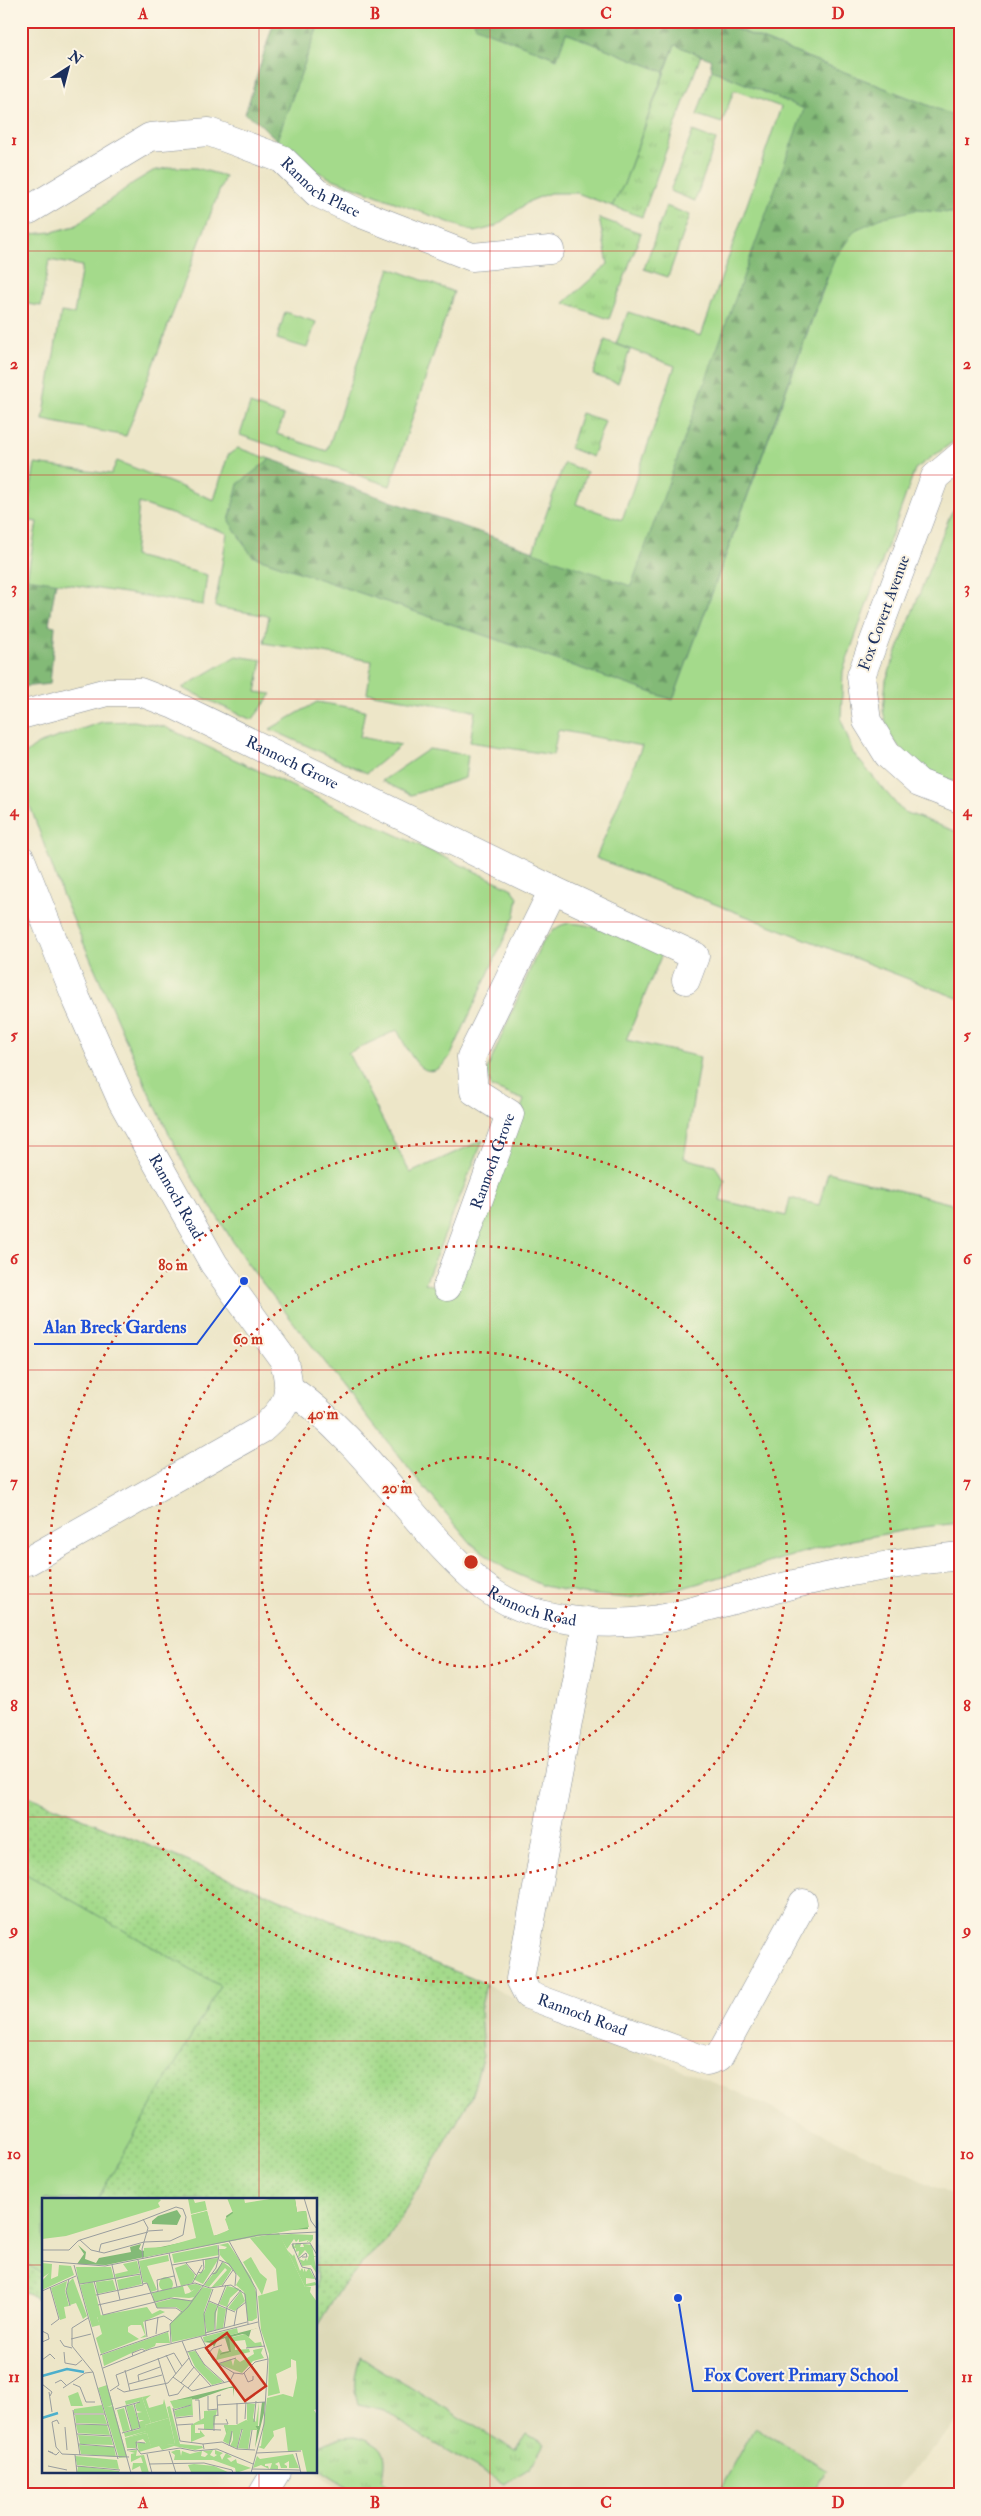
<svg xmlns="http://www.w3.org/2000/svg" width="981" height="2516" viewBox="0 0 981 2516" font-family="'IM FELL Double Pica',serif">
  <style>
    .built { fill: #ddd9b8 }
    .grass { fill: url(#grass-tufts); stroke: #608474 }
    .forest { fill: url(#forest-firs); stroke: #4f746a }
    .park { fill: url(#park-dots); stroke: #608474 }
    .garden { fill: #a4da8b; stroke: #608474 }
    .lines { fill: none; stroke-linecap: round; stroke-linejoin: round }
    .minor-casing { stroke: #848a93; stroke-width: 29 }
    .minor { stroke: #fff; stroke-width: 28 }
    .grid { fill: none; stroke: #d62828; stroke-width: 1; stroke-opacity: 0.55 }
    .ring { fill: none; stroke: #c8321e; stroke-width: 2.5; stroke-dasharray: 2.5 5 }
    .labels { text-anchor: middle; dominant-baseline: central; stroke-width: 4; stroke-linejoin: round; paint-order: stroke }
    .street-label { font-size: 16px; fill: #1b2f5e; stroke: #fcf5e5 }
    .inset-river { fill: none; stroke: #4dafcc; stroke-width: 2.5 }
    .inset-road { fill: none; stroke: #999d9e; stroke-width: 1 }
    .view { fill: #c8321e; fill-opacity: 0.15; stroke: #c8321e; stroke-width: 2.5 }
    .inset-edge { fill: none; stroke: #1b2f5e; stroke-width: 2.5 }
    .centre { fill: #c8321e; stroke: #fcf5e5; stroke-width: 2.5 }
    .ring-label { font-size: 15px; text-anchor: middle; font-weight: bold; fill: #c8321e; stroke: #fcf5e5; stroke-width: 4; stroke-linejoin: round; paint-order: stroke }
    .leader { fill: none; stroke: #1d4ed8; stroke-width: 2 }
    .callout-dot { fill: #1d4ed8; stroke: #fcf5e5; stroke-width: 2 }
    .callout-label { font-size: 18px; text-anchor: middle; font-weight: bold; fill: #1d4ed8; stroke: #fcf5e5; stroke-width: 4; stroke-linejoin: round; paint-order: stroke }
    .neatline { fill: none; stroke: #d62828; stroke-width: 2 }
    .grid-label { font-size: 16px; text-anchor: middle; font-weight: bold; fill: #d62828 }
  </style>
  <defs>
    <pattern id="grass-tufts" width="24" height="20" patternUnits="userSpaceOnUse" patternTransform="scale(1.25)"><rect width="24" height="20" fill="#a4da8b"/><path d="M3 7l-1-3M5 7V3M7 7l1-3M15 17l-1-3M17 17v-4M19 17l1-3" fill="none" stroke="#8dbb7a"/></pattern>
    <pattern id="forest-firs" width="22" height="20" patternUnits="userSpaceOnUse" patternTransform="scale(1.25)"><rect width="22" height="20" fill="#83ba77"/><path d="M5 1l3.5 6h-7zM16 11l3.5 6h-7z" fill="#6a9865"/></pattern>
    <pattern id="park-dots" width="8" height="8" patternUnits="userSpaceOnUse" patternTransform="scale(1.25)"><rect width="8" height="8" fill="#a4da8b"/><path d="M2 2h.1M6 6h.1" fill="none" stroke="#8dbb7a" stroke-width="1.8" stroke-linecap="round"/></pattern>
  </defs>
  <rect width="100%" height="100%" fill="#fcf5e5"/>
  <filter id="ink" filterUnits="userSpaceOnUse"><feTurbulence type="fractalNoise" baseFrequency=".02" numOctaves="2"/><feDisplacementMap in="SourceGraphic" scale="10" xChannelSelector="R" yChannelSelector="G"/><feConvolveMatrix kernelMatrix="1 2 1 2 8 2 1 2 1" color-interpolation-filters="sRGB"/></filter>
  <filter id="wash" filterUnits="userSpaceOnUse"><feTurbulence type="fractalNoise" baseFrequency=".0096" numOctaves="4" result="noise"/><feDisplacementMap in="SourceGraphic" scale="20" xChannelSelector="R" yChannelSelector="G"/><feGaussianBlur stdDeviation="1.12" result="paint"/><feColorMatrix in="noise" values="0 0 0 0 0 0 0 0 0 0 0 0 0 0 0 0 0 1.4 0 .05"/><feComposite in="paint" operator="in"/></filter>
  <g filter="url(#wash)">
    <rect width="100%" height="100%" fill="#ede6c8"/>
    <!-- built -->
    <polygon class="built" points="21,1793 486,1984 528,2006 746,2096 960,2199 960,2419 891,2495 351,2495 315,2472 316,2200 44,2200 44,2304 21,2290"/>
    <!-- grass -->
    <g class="grass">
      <polygon points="675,44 701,55 642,217 612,206 624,184"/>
      <polygon points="693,131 716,140 695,201 670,191"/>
      <polygon points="666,206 690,215 668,277 644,269"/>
      <polygon points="599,218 641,233 609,319 564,303 608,264"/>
      <polygon points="605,340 630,350 618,383 593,375"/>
      <polygon points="581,413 605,421 592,457 570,448"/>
      <path d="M360 2357 516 2451 527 2434 544 2444 530 2468 504 2484 412 2430 385 2410 358 2404C352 2386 355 2374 360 2357Z"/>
      <path d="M356 2436C385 2444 389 2453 382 2481L404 2495H361L316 2467V2447L342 2437Z"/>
    </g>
    <!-- forest -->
    <g class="forest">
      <polygon points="274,21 320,21 277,140 257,121 245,114"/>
      <polygon points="474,21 716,21 960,118 960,214 916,210 827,277 673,700 252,556 229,522 238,484 270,459 631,585 803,109 712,70 710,59 675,45 664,72 566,33 558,59 475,27"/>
      <polygon points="21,576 56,581 49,625 55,626 50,684 21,687"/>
    </g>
    <!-- park -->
    <polygon class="park" points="21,1793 486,1984 480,2011 483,2055 471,2098 388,2239 365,2260 339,2290 316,2328 316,2200 44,2200 44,2304 21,2290"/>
    <!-- garden -->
    <g class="garden">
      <polygon points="320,21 474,21 476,27 557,59 566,33 664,72 624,184 612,206 577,193 550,193 530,201 494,227 475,232 330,178 303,164 290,148 277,140"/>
      <polygon points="717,21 960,21 960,118"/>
      <polygon points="712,70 804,109 631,586 533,552 564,463 587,472 576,504 622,520 675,366 616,344 628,312 701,336 781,107 734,90 722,123 697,115"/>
      <polygon points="172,167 196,168 225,176 126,436 43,420 61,312 74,314 82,266 49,260 41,306 21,303 21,235 52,232 75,226 133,183 153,171"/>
      <polygon points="916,210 960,214 960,437 915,469 843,671 841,719 853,753 902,811 960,833 960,999 596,858 642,746 558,730 553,755 470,742 475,711 367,693 372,661 264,643 269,616 215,607 227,533 139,503 134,556 207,575 203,605 27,578 37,522 25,520 35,464 111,474 117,461 214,500 228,455 238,448 270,459 238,484 229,521 252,556 673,700 834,260 855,230 884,217"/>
      <polygon points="390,268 454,292 390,486 240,435 250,404 284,416 277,434 327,451"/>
      <polygon points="285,312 316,322 307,348 277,339"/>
      <polygon points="960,499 960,785 910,761 889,734 883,711 886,680 950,515"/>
      <polygon points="236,656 262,660 256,692 272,694 252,720 182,688"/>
      <polygon points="317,702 365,710 360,737 401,745 367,773 270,729"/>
      <path d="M134 721 165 727 502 884 512 889 518 897 515 915 451 1055C425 1093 410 1053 397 1030L348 1053 410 1173 483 1140 425 1283 455 1292 524 1100 491 1087 487 1070 541 944C548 936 554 927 565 924 587 919 639 945 662 954L626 1040 700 1057 684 1158 715 1166 725 1181 720 1200 786 1216 790 1198 819 1205 828 1172 960 1206V1523L923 1527 836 1543 679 1589 628 1598 582 1594 544 1586 506 1569 471 1543 417 1479 246 1262 185 1166 150 1095 62 894 21 781V764L25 754 38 744 102 722Z"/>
      <polygon points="429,749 468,755 465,778 411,795 382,781"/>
      <polygon points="21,1871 220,1986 97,2200 44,2200 44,2274 21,2261"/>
      <polygon points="755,2427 826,2469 811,2495 717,2495"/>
    </g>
  </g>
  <g filter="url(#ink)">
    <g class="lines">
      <!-- minor casing -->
      <g class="minor-casing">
        <g id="minor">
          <path id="s1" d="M21 210H29L150 137 209 132 282 159 317 193 359 213 472 257 550 250"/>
          <polyline points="960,456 935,477 861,676 867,721 888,755 919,783 960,799"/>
          <path id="s2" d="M21 715 107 692H140L174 705 553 890 695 956 686 980"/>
          <path id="s3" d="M21 859 77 1000 122 1101 214 1264 283 1359C294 1393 288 1406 262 1429L28 1561 21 1562"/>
          <path id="s4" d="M447 1287 510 1114 474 1091 471 1057 553 890"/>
          <path id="s5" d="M290 1389C363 1440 409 1520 475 1579 521 1622 598 1628 658 1619 674 1617 691 1611 707 1607 742 1598 776 1588 812 1580 861 1569 909 1561 960 1556"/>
          <path id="s6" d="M587 1621 520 1979 528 1995 707 2061 719 2057 803 1903"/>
          <polyline points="262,2495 276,2472"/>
        </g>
      </g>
      <!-- minor -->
      <use href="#minor" class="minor"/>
    </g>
  </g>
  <!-- grid -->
  <path class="grid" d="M259 21V2200M490 21V2495M722 21V2495M21 251H960M21 475H960M21 699H960M21 922H960M21 1146H960M21 1370H960M21 1594H960M21 1817H960M21 2041H960M21 2265H44M316 2265H960M259 2472V2495"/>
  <!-- distance rings -->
  <g class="ring">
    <circle cx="471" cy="1562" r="105"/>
    <circle cx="471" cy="1562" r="210"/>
    <circle cx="471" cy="1562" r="316"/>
    <circle cx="471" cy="1562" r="421"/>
  </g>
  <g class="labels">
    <!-- street labels -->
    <g class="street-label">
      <text stroke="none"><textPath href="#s1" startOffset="335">Rannoch Place</textPath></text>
      <text transform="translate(884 613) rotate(-70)">Fox Covert Avenue</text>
      <text stroke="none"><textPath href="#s2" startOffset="290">Rannoch Grove</textPath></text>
      <text stroke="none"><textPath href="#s4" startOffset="134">Rannoch Grove</textPath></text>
      <text stroke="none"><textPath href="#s3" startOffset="372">Rannoch Road</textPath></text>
      <text stroke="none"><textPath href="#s5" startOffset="330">Rannoch Road</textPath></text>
      <text stroke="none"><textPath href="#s6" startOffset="440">Rannoch Road</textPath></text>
    </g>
  </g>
  <!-- overview -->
  <g transform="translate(42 2198)">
    <rect width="275" height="275" fill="#ede6c8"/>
    <path d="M0 0H115L119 2 116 5 118 9 113 11 24 38 0 41Z" fill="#a4da8b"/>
    <path d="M250 1H253L255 14 264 13 266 31 229 33 64 67 35 66 42 56 36 47 44 54 43 61 54 65 57 60 89 54 88 49 99 46 97 51 100 53 180 36 187 32 184 18 190 14ZM135 12 139 18 135 27 110 26V23L116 18ZM216 130 209 132 207 139 201 136 189 139V154L178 158 177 155 187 153 183 140 175 143 172 149 170 145 161 144ZM192 188V199L191 190H187L156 201 130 203ZM220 204H223L222 215 213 250 215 232 186 231 185 237 182 227 217 228Z" fill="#83ba77"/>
    <path d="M127 220 133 246 109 249 105 235 83 240 104 233 103 227Z" fill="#a4da8b"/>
    <path d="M185 0H202L203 5 234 0 253 1 255 14 264 13 267 29 102 59V50L122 49 154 40 149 17 165 13 172 38 187 32 183 21 191 15ZM237 35 263 89H269L268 94 275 104V211L272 212 275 217V275H265L260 252 246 254 243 229 231 233 232 238 222 251 216 249 219 248 225 200 241 196 251 199 255 180 254 163 249 161V169L234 176 238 195 226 198 227 156 219 132 216 98 236 92 234 71 208 40ZM209 59 218 75 225 81 220 97 201 64ZM161 89 170 91 162 113 163 137 130 144 128 126ZM105 109 110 116 118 112 123 114 101 124 104 139 98 140 103 137 99 127H89L86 129V134L97 141 59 156 54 140 60 136 55 118ZM36 194 41 208H29L26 198ZM109 197 104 201 107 210 121 206 122 201 127 220 109 225 100 199ZM175 212 171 232 162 231V226L153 227V235H158V232L163 238 149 244V227L162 220V213ZM204 222 211 224 216 232 186 231 184 235 182 227H194Z" fill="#a4da8b"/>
    <path d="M151 0 153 5 163 3 165 12 149 16 146 1ZM165 13 167 21 151 25 150 17ZM249 36 271 37V41L268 45 267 42 266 44H265L266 42 257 44V41L254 44 252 41 245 51 237 37ZM186 45 209 79 214 94 215 120 210 123H206L202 94 194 87 198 80 178 57 177 51H183L185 49 177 47ZM252 45V49L254 45 259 46 258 49H262L261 46 270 47 272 58H275L272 59 275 76 269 67 260 68 257 61 262 63 264 60 265 63 267 57 263 52 256 60 257 53 253 54 254 50 251 51 250 48ZM175 47 177 57 132 65 130 56ZM245 52 251 58 252 56 258 73 260 70 262 74V70L264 74 267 70 273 81 264 80V86L273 84 275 87 263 89ZM126 57 127 63 105 68 115 92 109 94 105 85 101 84 97 63ZM177 60 161 86 151 81 163 71V61ZM95 63 98 75 74 81 73 76 86 73 81 66ZM181 64 190 71 180 87 169 90 185 72 183 70 167 89 162 87ZM0 65 10 66 9 81 16 78 17 67 29 68 32 77 0 92V83L7 75 0 80ZM144 66 153 77 150 85 139 88 133 70ZM34 69H69L72 81 37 86ZM98 77 100 86 77 92 75 82ZM117 86a7 7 0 1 1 14 0a7 7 0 1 1-14 0ZM31 80 45 118 41 121 34 105 28 107 24 94 26 85ZM71 82 74 92 55 96 54 84ZM25 83 23 93 27 108 22 109 24 120 18 122 9 90ZM51 84 59 118 55 119 58 127 50 129 38 87ZM154 86 160 88 153 99 147 100 132 99 112 104 110 95 141 88 143 96 147 95 153 91 149 93 145 87ZM185 88 198 91 188 100 185 109 177 106ZM199 93 203 103 193 113 186 110ZM133 100 149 103 140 113 134 109 115 110 113 105ZM167 104 175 107 172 132 165 135 162 118ZM176 108 184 111 181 130 174 132ZM195 130 196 135 162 144 161 139ZM126 134 128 145H114L113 148 104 152 100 150 62 168 60 157ZM203 136 213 145 219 144 220 148 205 150 203 142 193 143V152L207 151 208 154 174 162 177 150 180 154 177 157 189 154 187 140ZM221 150 219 155 222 160 211 163 200 175 176 166 189 161 191 168 193 160 198 164 212 156 211 152ZM153 153 164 169 181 184 170 187 153 169 146 154ZM65 187 71 207 65 209 71 208 85 259 77 260 56 190ZM100 199 109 225 103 227 105 233 83 239 82 235 98 231 97 224 102 222H97L95 215 100 214 95 213 93 207 98 203 84 207 83 203ZM150 200 151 217 134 219 132 213 149 207 132 211 128 203ZM217 204 216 228H211L205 222V205L213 206 211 220 214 224ZM60 207 62 215H32V211ZM91 207 98 229 90 232 84 208ZM128 208 138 246 160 248 161 250 153 252 132 248 120 252 117 248 97 254 95 245H104L101 241 95 243 94 250H85L83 240 105 235 109 248 133 246 125 209ZM82 210 88 232 81 234 75 212ZM33 217H62L65 226 34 225ZM34 227H65L68 237 36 235ZM186 231H199L195 250 188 248 191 242V232L189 244 186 246 181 243ZM201 231H209L206 251 196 250ZM36 237 69 239 71 247 38 246ZM37 247 72 249 74 259 39 256ZM95 252 94 258 102 257 107 275H100L98 268 90 272 91 265H101L99 259 89 264V256L93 255 86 253ZM134 252H138L139 258 140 253 148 256 160 253 159 258 163 259 166 256 161 253 171 252 168 257 172 259 175 257 173 256V252L181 255 178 257 180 262 184 255 190 259 185 260 189 264 194 261 195 265 209 270 194 275 193 270 171 262H132L133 257 129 254ZM251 256 257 270H247V263L242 266 245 268V270H239L237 264 233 266 236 268V271H228L230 265 223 266V268H226L227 271 219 267 211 270 215 258 218 261ZM33 258 75 262 77 271 35 267ZM152 266 172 268 188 275 149 274 146 267ZM36 268 77 273 78 275H35Z" fill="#a4da8b"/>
    <path class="inset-river" d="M0 178 25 171 42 174M0 220 16 215"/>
    <path class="inset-road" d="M213 0H230M262 0 269 23 275 31M106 33 121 32M187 43 214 91 217 128 226 161 222 226 209 275M0 52H27L36 43 38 42 83 28 93 25 134 9 141 11 144 19 141 37 128 43 102 44 62 55 49 52 38 42M57 54 59 46 106 34M127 55 135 89M101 61 100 51 106 30 101 21M256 61 264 55 265 59H260M96 62 101 87M177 62 187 66 194 76 193 88M0 63 63 68 217 37 275 34M144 65 154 77M32 67 89 275M70 67 78 102M130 67 177 59M156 74 159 75 162 70 161 61M170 76 174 75 181 63M27 81 24 93 28 108M274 82 269 71 260 69 250 46 268 45 275 57M52 83 61 117 129 100 150 103M38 86 99 76M101 86 105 85 115 110H134L140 114M150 86 160 67M180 88 191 72M8 89 17 121 9 127M0 93 34 78M116 93 115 82 132 78M54 97 101 87M167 103 193 114M56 107 153 85 168 90 189 87 203 96 206 126M46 120 30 130V148L51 174 76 261M192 128 195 111 204 104M182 130 185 109 199 92M0 133 6 136 7 141 0 144M173 133V115L184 87M163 135 205 124M114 136 116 119M164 138 162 116 171 91M105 139 103 123 122 118 130 123M159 139 171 162 192 175 201 176 213 164 226 161M29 141 49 136M18 142 22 148 30 150M140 143 150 167 169 188M129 145 128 126 146 109 174 70 177 58 176 47M204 150 223 148M153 152 162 166 183 185M22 154 23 165 34 167 40 162M145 154 163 149M166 156 171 150 180 147M58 157 127 133M124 157 134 176M91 158 90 155 100 151 103 153M116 160 127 198 136 196 142 188M0 162 8 156 13 161M175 166 194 160M61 170 108 151 216 124M83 172 88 193M202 175 206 184 211 182V178M74 177 132 155 140 168M131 179 150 193 188 183 192 175M97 183 96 177 118 169M13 185 19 182 25 188M139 185 152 169M0 186 10 194 8 198M31 186 38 189 44 204H53M87 186 120 177M21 190 43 175 51 174M75 190 82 194 126 185 147 160M146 190 158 176M68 193 77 187 74 177M7 194 10 214M166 198V212L176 211M153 202H157L158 222M195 205V226M175 207 223 204M83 208 90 233M131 210 138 243 161 246M73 211 98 204M31 212 38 257M132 212 149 207M32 216H63M176 218 175 198 179 197M134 220 151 218M203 221 204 204M212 224 214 203M17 226 15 222 10 224 14 249 20 256 87 259M33 226 66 227M171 226H186L184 221M135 227 151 226M23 229 25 252M156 231 179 232M172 233V218L176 217M80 235 98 230 92 206M35 236 70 238M36 246 72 249M187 248 190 233M95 251 94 244 103 245M162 251 161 246 180 244 195 251 213 252M195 251 200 231M207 251 210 232M85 252 95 251 99 256 138 250 153 253 175 251 211 266M127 253 134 275M11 255 6 253 14 257 17 254M214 255 259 253M254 255 259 275M105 256 110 275M33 257 35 275M107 266 162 265 190 272 191 275M6 268 25 272M34 268 78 272M210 271 258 272"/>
    <path class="view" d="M185 135 224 188 203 203 164 150Z"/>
    <rect width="275" height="275" class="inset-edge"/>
  </g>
  <circle cx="471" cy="1562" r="8" class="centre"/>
  <g class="ring-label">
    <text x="173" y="1270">80 m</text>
    <text x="248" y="1344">60 m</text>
    <text x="323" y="1419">40 m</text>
    <text x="397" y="1493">20 m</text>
  </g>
  <!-- callouts -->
  <path class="leader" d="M244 1281L197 1344H34M678 2298L693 2391H908"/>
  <g class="callout-dot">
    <circle cx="244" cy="1281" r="5"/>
    <circle cx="678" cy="2298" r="5"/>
  </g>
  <g class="callout-label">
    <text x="115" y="1333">Alan Breck Gardens</text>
    <text x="801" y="2381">Fox Covert Primary School</text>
  </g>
  <!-- margin -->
  <rect width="981" height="2516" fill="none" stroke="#fcf5e5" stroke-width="55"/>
  <!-- north arrow -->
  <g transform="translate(68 68) rotate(36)" stroke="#fcf5e5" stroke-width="4" paint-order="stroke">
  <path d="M0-4L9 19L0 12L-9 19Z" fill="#1b2f5e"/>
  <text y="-8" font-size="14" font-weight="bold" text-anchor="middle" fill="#1b2f5e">N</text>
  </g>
  <rect x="28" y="28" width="926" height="2460" class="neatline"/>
  <g class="grid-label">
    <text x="143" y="19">A</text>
    <text x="375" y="19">B</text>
    <text x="606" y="19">C</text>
    <text x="838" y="19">D</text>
    <text x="14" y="145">1</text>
    <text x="967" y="145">1</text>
    <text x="14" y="369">2</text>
    <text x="967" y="369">2</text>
    <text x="14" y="593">3</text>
    <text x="967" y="593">3</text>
    <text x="14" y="816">4</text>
    <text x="967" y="816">4</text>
    <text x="14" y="1040">5</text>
    <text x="967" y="1040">5</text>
    <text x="14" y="1264">6</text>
    <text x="967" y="1264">6</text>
    <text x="14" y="1487">7</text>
    <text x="967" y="1487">7</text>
    <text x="14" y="1711">8</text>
    <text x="967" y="1711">8</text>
    <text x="14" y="1935">9</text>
    <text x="967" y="1935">9</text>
    <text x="14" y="2159">10</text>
    <text x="967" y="2159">10</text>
    <text x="14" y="2382">11</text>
    <text x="967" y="2382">11</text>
    <text x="143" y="2508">A</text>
    <text x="375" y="2508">B</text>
    <text x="606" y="2508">C</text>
    <text x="838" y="2508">D</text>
  </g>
</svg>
